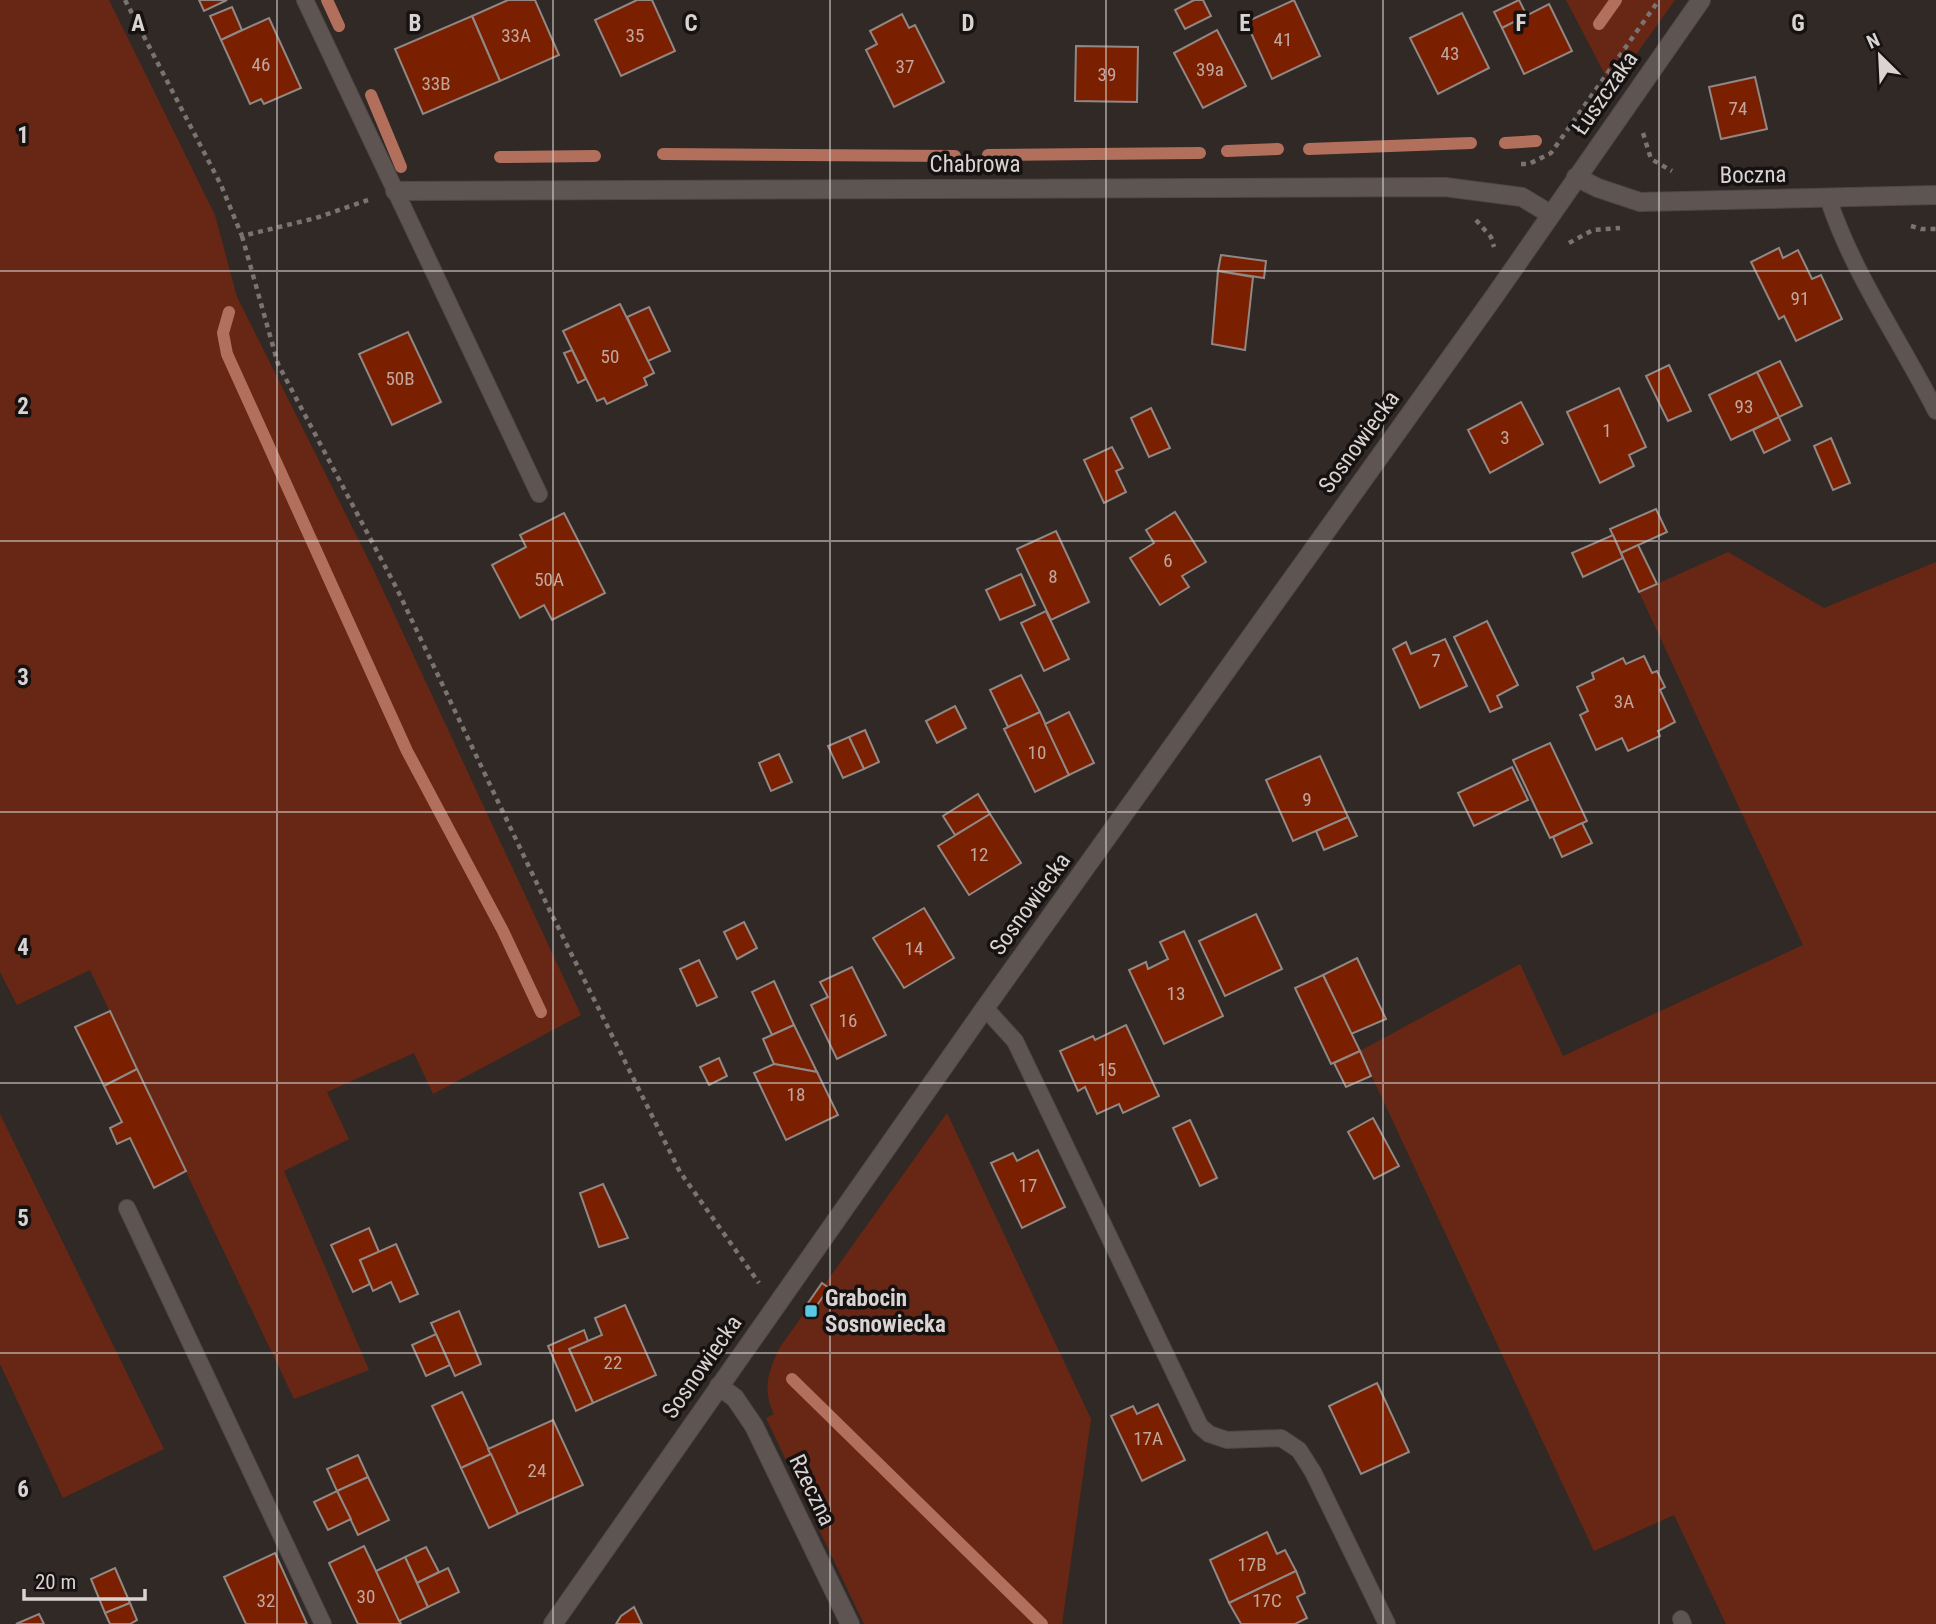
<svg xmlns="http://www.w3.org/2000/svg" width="1936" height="1624" viewBox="0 0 1936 1624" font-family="'Roboto Condensed',sans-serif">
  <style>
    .green { fill: #682714 }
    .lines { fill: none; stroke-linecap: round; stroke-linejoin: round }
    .stream { stroke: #b16f5c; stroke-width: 12 }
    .building { fill: #7a2000; stroke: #918784; stroke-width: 2 }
    .service-casing { stroke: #4e4746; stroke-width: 18 }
    .minor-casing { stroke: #4e4746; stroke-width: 20 }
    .tertiary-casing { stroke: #4e4746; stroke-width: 20 }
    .path { stroke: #7a7371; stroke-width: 4.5; stroke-dasharray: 5 5; stroke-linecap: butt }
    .service { stroke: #5e5553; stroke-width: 16 }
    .minor { stroke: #5e5553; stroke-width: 18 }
    .tertiary { stroke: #5e5553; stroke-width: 18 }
    .grid { fill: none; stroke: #d9d3d2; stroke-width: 2; stroke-opacity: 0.55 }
    .poi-dot { fill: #59c8e4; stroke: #161211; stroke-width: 2.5 }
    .labels { text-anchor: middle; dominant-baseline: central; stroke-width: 7; stroke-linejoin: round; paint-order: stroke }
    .number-label { font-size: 19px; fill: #c1a69e }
    .street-label { font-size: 23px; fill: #d9d3d2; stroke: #161211 }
    .poi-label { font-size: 23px; font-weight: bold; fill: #d9d3d2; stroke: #161211; text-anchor: start }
    .grid-label { font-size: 23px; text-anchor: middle; font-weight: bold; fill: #d9d3d2; stroke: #161211; stroke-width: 7; stroke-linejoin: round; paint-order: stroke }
  </style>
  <rect width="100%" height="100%" fill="#302926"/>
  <!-- green -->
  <g class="green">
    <polygon points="0,0 109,0 215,215 237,297 375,573 581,1015 433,1094 414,1053 327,1092 349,1139 284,1171 369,1370 294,1399 90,970 17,1005 0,972"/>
    <polygon points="1566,0 1675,0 1612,88"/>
    <polygon points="1728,552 1824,608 1936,562 1936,1624 1726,1624 1674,1515 1594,1551 1360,1051 1520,964 1563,1056 1803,945 1639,592"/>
    <path d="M947 1113 1091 1419 1062 1624H864L766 1418 774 1414C762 1389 768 1371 780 1347Z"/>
    <polygon points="0,1114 164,1449 63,1498 0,1364"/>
  </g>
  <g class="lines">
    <!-- stream -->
    <g class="stream">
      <polyline points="327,0 339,26"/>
      <polyline points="1599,24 1616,0"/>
      <polyline points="371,95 401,167"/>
      <polyline points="1505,143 1536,141"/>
      <polyline points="1309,149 1471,143"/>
      <polyline points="1227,151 1278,149"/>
      <polyline points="663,154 955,156"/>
      <polyline points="988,155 1200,153"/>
      <polyline points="500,157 595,156"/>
      <polyline points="229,312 223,333 227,354 407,751 503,931 541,1012"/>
      <polyline points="792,1379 1042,1624"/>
    </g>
  </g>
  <!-- building -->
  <g class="building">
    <polygon points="199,0 227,0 204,11"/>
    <polygon points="508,0 535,0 559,55 500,81 472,16"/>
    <polygon points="637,0 652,0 675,51 621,76 595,20"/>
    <polygon points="1194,0 1203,0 1211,16 1185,29 1175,10"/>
    <polygon points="1294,0 1320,56 1272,79 1246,22"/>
    <polygon points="1519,0 1527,16 1502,28 1494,12"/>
    <polygon points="1549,4 1572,51 1524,74 1502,28"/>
    <polygon points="232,7 242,30 221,40 210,16"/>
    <polygon points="1462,13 1489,68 1438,94 1410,38"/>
    <polygon points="902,14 909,28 915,25 944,82 894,107 866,50 877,44 870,31"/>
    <polygon points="472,16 500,81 423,114 395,49"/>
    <polygon points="269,18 301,88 264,104 261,99 250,104 221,40"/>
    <polygon points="1217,30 1246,86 1203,108 1174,53"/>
    <polygon points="1076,46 1138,47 1137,102 1075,101"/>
    <polygon points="1755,77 1767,129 1721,139 1709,87"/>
    <polygon points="1779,248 1783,258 1798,250 1812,279 1821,275 1842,319 1796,341 1784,316 1779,319 1751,262"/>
    <polygon points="1221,255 1266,261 1264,278 1218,271"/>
    <polygon points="1218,271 1253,277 1245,350 1212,344"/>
    <polygon points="620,304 654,373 644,378 647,385 607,404 604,398 597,401 563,331"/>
    <polygon points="649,307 670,351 648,361 627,317"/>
    <polygon points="408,332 441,402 392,425 359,354"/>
    <polygon points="572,350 586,379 578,383 564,353"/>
    <polygon points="1780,361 1802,406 1779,417 1757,372"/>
    <polygon points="1669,365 1691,411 1668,421 1646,376"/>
    <polygon points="1757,372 1779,417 1731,440 1709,395"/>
    <polygon points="1619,388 1646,447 1629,455 1634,466 1600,483 1567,412"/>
    <polygon points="1521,402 1543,444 1490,473 1468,430"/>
    <polygon points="1151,408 1170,448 1149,457 1131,418"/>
    <polygon points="1779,417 1790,440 1764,453 1753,430"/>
    <polygon points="1831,438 1850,483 1833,490 1814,446"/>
    <polygon points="1112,447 1123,468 1116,471 1126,492 1104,503 1084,460"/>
    <polygon points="1656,509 1667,532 1621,553 1610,529"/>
    <polygon points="1175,512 1206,562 1182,576 1189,587 1160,605 1130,558 1154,543 1146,530"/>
    <polygon points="564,513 605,593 552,620 544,605 520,618 492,565 526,547 520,535"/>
    <polygon points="1056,531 1089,602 1051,620 1017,549"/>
    <polygon points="1613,535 1623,558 1583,577 1572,553"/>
    <polygon points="1638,545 1657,584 1639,592 1621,553"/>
    <polygon points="1021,574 1035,605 1000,620 986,590"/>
    <polygon points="1046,611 1069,659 1044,671 1021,623"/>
    <polygon points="1487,621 1518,685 1497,696 1502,707 1490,712 1454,637"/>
    <polygon points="1445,639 1467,686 1420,708 1393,649 1406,642 1411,654"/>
    <polygon points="1644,656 1652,673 1657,671 1665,687 1660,690 1675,722 1658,731 1660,736 1628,751 1622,738 1596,750 1580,715 1588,711 1577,687 1594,679 1592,673 1623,658 1626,664"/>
    <polygon points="1021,675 1040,712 1008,727 990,690"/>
    <polygon points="955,706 966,728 937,743 926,721"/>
    <polygon points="1040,712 1069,775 1035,792 1004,729"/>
    <polygon points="1069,712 1094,763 1069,775 1045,724"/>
    <polygon points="865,730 879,762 864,769 849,737"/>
    <polygon points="849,737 864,769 843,778 828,746"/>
    <polygon points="1550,743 1587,821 1550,838 1513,760"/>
    <polygon points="779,754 792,782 771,791 759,763"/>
    <polygon points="1320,756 1348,817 1293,841 1266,780"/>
    <polygon points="1512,767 1528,800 1474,826 1458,793"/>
    <polygon points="978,794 990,814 955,835 943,816"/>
    <polygon points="990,814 1021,863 969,895 938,846"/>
    <polygon points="1348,817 1357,836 1324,850 1316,831"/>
    <polygon points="1582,823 1592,843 1562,857 1553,837"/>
    <polygon points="924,908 954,958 904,988 873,938"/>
    <polygon points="1256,914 1282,969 1225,996 1199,941"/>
    <polygon points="744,922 757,948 737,959 724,932"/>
    <polygon points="1184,931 1223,1016 1164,1044 1129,970 1146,962 1148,969 1168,959 1160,942"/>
    <polygon points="1357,958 1386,1019 1351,1034 1323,975"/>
    <polygon points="699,960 717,997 697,1006 680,969"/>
    <polygon points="852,967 886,1035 837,1059 811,1005 828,997 820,982"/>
    <polygon points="1323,975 1360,1051 1331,1064 1295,988"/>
    <polygon points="774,981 794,1025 772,1035 752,992"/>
    <polygon points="110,1011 137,1069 104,1086 75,1027"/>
    <polygon points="794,1025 817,1072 774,1064 763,1039"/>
    <polygon points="1126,1025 1159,1096 1123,1113 1119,1104 1097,1114 1085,1087 1078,1091 1060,1051 1093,1036 1095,1040"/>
    <polygon points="1360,1051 1371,1076 1346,1087 1334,1063"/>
    <polygon points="719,1058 727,1076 709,1085 700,1067"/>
    <polygon points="774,1064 817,1072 838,1115 786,1140 754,1073"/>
    <polygon points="137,1069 186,1171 154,1188 130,1138 117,1144 110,1128 122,1122 104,1086"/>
    <polygon points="1373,1118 1399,1166 1374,1179 1348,1132"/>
    <polygon points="1190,1120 1217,1178 1200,1186 1173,1128"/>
    <polygon points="1038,1150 1065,1207 1022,1228 991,1163 1013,1153 1017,1161"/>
    <polygon points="603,1184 628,1238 599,1247 580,1193"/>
    <polygon points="369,1228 379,1252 360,1260 370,1284 353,1292 331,1245"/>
    <polygon points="396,1244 418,1294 400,1302 391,1282 373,1291 360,1260"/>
    <polygon points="822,1283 829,1288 815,1308 808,1303"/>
    <polygon points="625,1305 656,1375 593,1403 569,1349 602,1335 595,1318"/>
    <polygon points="459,1311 481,1364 455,1376 431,1323"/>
    <polygon points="584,1330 588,1341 569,1349 593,1403 576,1411 548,1346"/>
    <polygon points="436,1334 450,1365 426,1376 412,1345"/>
    <polygon points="1377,1383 1409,1452 1361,1474 1329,1406"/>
    <polygon points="462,1392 491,1454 461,1468 432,1406"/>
    <polygon points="1158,1404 1185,1460 1142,1481 1111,1416 1133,1406 1137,1414"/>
    <polygon points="553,1420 583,1485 518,1514 488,1449"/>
    <polygon points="491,1454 518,1514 489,1528 461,1468"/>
    <polygon points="358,1455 368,1477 337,1491 327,1469"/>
    <polygon points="368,1477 389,1520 358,1535 337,1491"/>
    <polygon points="337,1491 351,1519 328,1530 314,1502"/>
    <polygon points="1267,1532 1277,1554 1285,1550 1296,1571 1229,1603 1210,1560"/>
    <polygon points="364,1546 376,1571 401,1624 358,1624 329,1563"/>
    <polygon points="426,1547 439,1572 417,1583 405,1557"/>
    <polygon points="275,1553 307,1624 246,1624 224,1577"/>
    <polygon points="405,1557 428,1607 399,1621 376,1571"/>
    <polygon points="115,1568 130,1603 105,1613 91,1579"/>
    <polygon points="448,1568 459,1592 428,1607 417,1583"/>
    <polygon points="1296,1571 1305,1593 1297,1597 1307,1618 1295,1624 1241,1624 1229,1603"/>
    <polygon points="130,1603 137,1620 130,1624 110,1624 105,1613"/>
    <polygon points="634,1607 642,1624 616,1624 621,1616"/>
    <polygon points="39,1614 44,1624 16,1624"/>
  </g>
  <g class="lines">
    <!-- service casing -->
    <g class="service-casing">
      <g id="service">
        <polyline points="305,0 539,494"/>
        <path d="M1828 198C1853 274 1900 340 1936 411"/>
        <polyline points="985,1008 1015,1041 1200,1426 1209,1434 1227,1440 1281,1438 1299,1450 1313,1472 1387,1624"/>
        <polyline points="127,1208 323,1624"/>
        <polyline points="1681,1619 1683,1624"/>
      </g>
    </g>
    <!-- minor casing -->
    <g class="minor-casing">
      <g id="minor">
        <polyline points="1576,177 1598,188 1640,202 1936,195"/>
        <polyline points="395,191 1445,187 1522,197 1550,214"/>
        <polyline points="719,1386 735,1398 754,1426 850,1624"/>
      </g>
    </g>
    <!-- tertiary casing -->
    <g class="tertiary-casing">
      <polyline id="tertiary" points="553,1624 985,1008 1496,294 1701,0"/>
    </g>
    <!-- path -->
    <g class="path">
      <polyline points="125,0 221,185 242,236 316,218 368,200"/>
      <polyline points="1643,133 1651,159 1672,171"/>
      <polyline points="1521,164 1529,164 1551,153 1659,0"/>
      <polyline points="1476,220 1491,237 1494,247"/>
      <polyline points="1911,226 1921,229 1936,229"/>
      <polyline points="242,236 278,364 397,589 550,911 680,1172 759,1283"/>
      <polyline points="1569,243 1593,230 1620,228"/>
    </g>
    <!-- service -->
    <use href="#service" class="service"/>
    <!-- minor -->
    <use href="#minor" class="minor"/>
    <!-- tertiary -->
    <use href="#tertiary" class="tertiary"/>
  </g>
  <!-- grid -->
  <path class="grid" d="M277 0V1624M553 0V1624M830 0V1624M1106 0V1624M1383 0V1624M1659 0V1624M0 271H1936M0 541H1936M0 812H1936M0 1083H1936M0 1353H1936"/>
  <!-- markers -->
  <rect class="poi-dot" x="804" y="1304" width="14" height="14" rx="3.5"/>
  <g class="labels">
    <!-- number labels -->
    <g class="number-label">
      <text x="516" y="35">33A</text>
      <text x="635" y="35">35</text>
      <text x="1283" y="39">41</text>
      <text x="1450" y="53">43</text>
      <text x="261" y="64">46</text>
      <text x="905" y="66">37</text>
      <text x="1210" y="69">39a</text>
      <text x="1107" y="74">39</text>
      <text x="436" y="83">33B</text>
      <text x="1738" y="108">74</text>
      <text x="1800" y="298">91</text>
      <text x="610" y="356">50</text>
      <text x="400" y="378">50B</text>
      <text x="1744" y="406">93</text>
      <text x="1607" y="430">1</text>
      <text x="1505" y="437">3</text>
      <text x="1168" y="560">6</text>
      <text x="1053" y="576">8</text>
      <text x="549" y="579">50A</text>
      <text x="1436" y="660">7</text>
      <text x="1624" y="701">3A</text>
      <text x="1037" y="752">10</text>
      <text x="1307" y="799">9</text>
      <text x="979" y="854">12</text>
      <text x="914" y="948">14</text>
      <text x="1176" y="993">13</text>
      <text x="848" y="1020">16</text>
      <text x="1107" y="1069">15</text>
      <text x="796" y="1094">18</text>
      <text x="1028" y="1185">17</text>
      <text x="613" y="1362">22</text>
      <text x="1148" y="1438">17A</text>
      <text x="537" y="1470">24</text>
      <text x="1252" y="1564">17B</text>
      <text x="366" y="1596">30</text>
      <text x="266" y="1600">32</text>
      <text x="1267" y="1600">17C</text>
    </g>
    <!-- street labels -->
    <g class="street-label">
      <text transform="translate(1605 93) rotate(-55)">Łuszczaka</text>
      <text x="975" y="164">Chabrowa</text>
      <text transform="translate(1753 175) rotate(-1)">Boczna</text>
      <text transform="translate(1359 442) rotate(-54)">Sosnowiecka</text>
      <text transform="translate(1030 904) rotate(-54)">Sosnowiecka</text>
      <text transform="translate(702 1367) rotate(-55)">Sosnowiecka</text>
      <text transform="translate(812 1490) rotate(64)">Rzeczna</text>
    </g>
    <!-- poi labels -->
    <g class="poi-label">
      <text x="825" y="1298">Grabocin<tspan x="825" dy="26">Sosnowiecka</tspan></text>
    </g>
  </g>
  <g class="grid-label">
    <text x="138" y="31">A</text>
    <text x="415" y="31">B</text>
    <text x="691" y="31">C</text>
    <text x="968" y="31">D</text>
    <text x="1245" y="31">E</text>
    <text x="1521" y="31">F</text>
    <text x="1798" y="31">G</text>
    <text x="23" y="143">1</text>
    <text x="23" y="414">2</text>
    <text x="23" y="685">3</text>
    <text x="23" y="955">4</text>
    <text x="23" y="1226">5</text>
    <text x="23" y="1497">6</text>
  </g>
  <!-- north arrow -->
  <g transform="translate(1880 56) rotate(336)" stroke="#161211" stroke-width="5" paint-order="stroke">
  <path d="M0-5L12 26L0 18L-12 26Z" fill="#d9d3d2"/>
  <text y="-10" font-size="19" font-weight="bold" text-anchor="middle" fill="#d9d3d2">N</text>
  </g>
  <!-- scale -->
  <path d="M24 1589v10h121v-10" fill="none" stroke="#d9d3d2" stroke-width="3.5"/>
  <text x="35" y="1589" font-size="21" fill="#d9d3d2" stroke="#161211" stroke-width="5" paint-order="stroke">20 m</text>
</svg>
